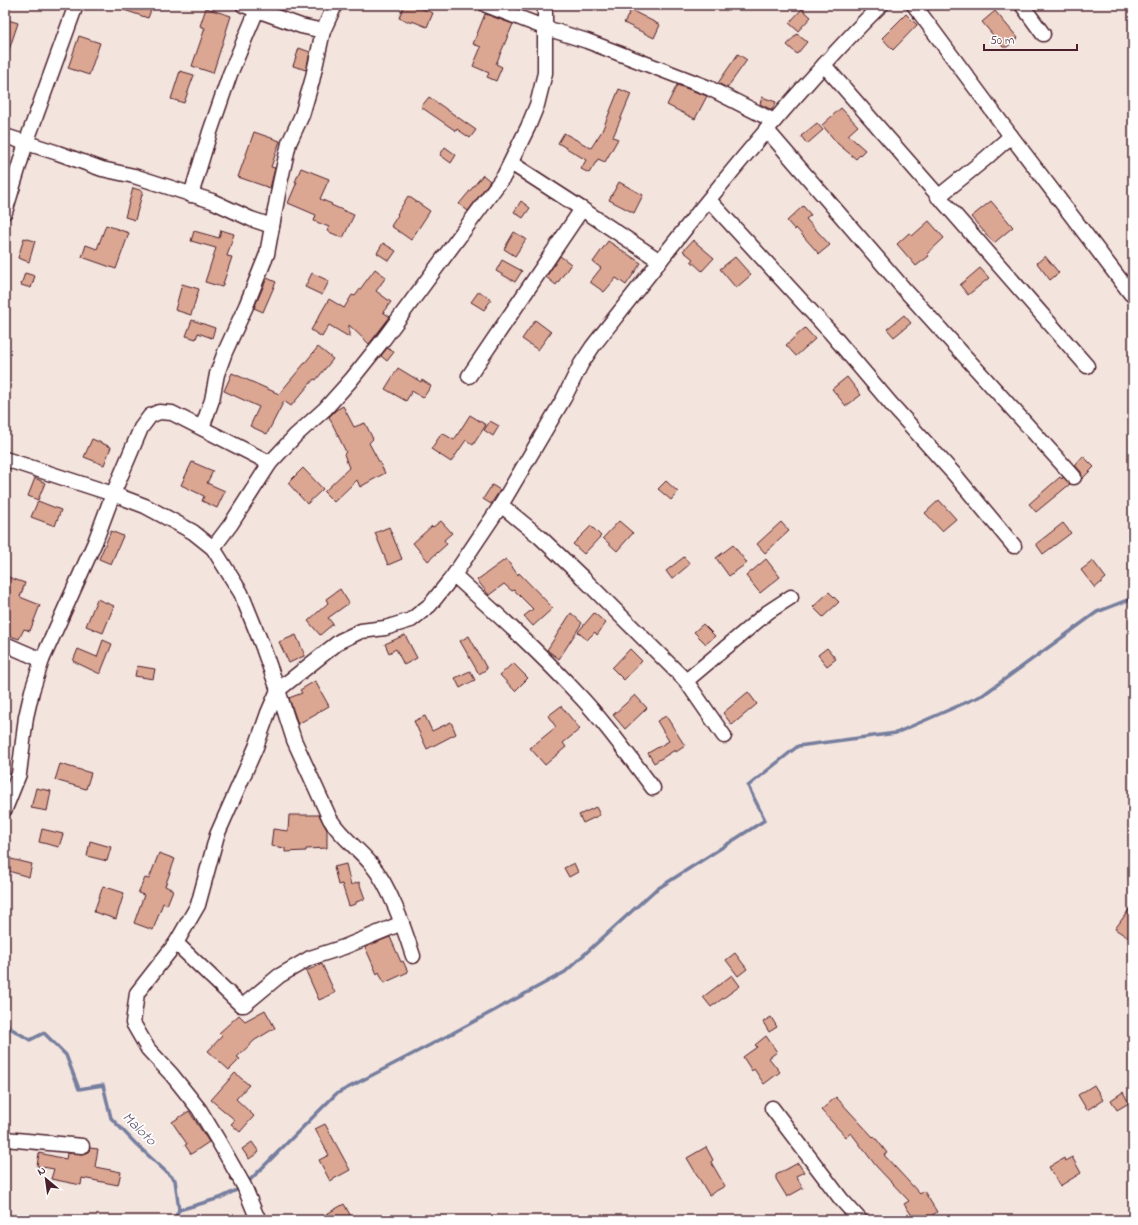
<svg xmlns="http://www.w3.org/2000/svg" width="1138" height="1225" viewBox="0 0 1138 1225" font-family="'Indie Flower',sans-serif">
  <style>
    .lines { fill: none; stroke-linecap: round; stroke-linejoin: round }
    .stream { stroke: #767e9e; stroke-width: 3.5 }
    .building { fill: #dba692; stroke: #4a1f2b }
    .street-casing { stroke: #4a1f2b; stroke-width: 17 }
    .street { stroke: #fff; stroke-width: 14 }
    .labels { text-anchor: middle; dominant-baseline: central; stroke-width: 3.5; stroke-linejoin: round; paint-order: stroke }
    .water-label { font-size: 15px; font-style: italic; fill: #64576e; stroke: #fff }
  </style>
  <rect width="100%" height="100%" fill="#f4e4de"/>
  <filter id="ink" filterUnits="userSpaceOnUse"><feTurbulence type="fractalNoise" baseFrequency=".025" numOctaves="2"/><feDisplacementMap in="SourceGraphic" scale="8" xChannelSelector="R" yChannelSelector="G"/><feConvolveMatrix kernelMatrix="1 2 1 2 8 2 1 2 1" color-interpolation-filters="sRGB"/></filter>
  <g filter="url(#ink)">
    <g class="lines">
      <!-- stream -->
      <g class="stream">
        <polyline points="5,1025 30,1040 44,1033 66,1055 79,1089 103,1085 111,1118 137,1145 175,1180 179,1210 174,1220"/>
        <polyline points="246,1184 336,1094 451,1034 565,972 654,891 765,820 748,786 798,746 896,733 983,695 1097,612 1133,598"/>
        <polyline points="179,1210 220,1198 241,1188"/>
      </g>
    </g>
    <!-- building -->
    <g class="building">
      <polygon points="115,5 153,5 148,18 115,7"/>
      <polygon points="404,5 413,5 433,13 427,27 412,21 412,23 399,18"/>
      <polygon points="206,8 231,16 213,73 192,66 205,28 200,26"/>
      <polygon points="802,9 811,17 798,31 789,23"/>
      <polygon points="631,10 660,25 654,38 624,23"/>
      <polygon points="995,11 1018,38 1007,47 1003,47 982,22"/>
      <polygon points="485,14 513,24 496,64 502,67 496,81 487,77 489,73 473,66 481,47 473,44"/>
      <polygon points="906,14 917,25 893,50 882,38"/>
      <polygon points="8,20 18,23 7,56 5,55 5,29"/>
      <polygon points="797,34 807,42 797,54 787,45"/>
      <polygon points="79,36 100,43 89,75 68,68"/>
      <polygon points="299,48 310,52 306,70 293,66"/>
      <polygon points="738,54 747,60 727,88 718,83"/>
      <polygon points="180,71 194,75 184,103 171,99"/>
      <polygon points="677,85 707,96 695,119 667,105"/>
      <polygon points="619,89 631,94 613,137 618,139 605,162 598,159 589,173 581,169 586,160 558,143 564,133 591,148 602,131"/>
      <polygon points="429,97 476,130 470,138 457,129 456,131 421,107"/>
      <polygon points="762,97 776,102 772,110 760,104"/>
      <polygon points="841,108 858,126 848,135 865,150 856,159 838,144 822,125"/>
      <polygon points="817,123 823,130 807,144 801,136"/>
      <polygon points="254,132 280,141 271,167 275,168 270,188 238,177"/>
      <polygon points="445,147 456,155 451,163 440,155"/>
      <polygon points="301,168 329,179 320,199 332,204 331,205 354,215 343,238 327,231 329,227 314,221 316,215 288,203 297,182 295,182"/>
      <polygon points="483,175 490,181 468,211 459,204"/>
      <polygon points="619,182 643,195 634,213 609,200"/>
      <polygon points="133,188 143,191 135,220 125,217"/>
      <polygon points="408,196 430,211 411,240 391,226 398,215 397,214"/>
      <polygon points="521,201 530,208 523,218 514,212"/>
      <polygon points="991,201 1013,227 994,243 971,217"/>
      <polygon points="803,206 811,215 806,219 830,245 819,254 796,228 795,230 787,221"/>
      <polygon points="929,221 944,238 927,254 929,256 916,266 897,244 909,233 912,236"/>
      <polygon points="106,225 129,233 116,269 82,257 86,245 97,249"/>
      <polygon points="221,230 234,234 227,256 232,257 222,287 205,282 216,248 191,241 194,231 219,238"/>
      <polygon points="514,232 526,239 515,256 504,249"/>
      <polygon points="24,238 35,241 29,262 18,258"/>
      <polygon points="693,240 714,258 702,271 691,261 693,259 683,251"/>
      <polygon points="608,241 641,263 626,285 616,278 604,292 590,282 601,268 593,262"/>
      <polygon points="383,243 396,251 389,261 377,253"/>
      <polygon points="560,256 571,264 556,285 546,277"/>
      <polygon points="1045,256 1059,273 1050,280 1037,263"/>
      <polygon points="735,257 751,275 736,288 720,269"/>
      <polygon points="502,260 522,271 515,282 496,271"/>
      <polygon points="980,268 989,278 968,295 960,285"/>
      <polygon points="375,269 386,277 376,291 391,302 383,312 390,317 369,344 349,325 349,337 329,325 322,337 311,330 329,299 344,308 352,295 355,296"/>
      <polygon points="25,273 35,276 31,288 21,285"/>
      <polygon points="312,273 329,281 322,295 305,287"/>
      <polygon points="267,278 276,282 263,312 254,308"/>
      <polygon points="182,284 199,289 191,315 175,310"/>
      <polygon points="479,291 491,300 484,310 471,302"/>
      <polygon points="904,315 911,323 894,337 887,329"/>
      <polygon points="192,320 215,328 212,338 198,333 196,339 186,336"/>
      <polygon points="535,320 551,332 538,350 522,339"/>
      <polygon points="805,328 815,339 796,356 786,345"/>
      <polygon points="318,347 333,359 316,380 314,379 291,406 284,401 267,434 250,426 259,407 224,391 232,373 279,394"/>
      <polygon points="387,348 394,352 387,361 381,356"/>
      <polygon points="398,368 421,382 422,380 431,386 423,398 412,391 406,401 385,389"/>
      <polygon points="847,377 861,395 846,406 832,389"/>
      <polygon points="343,406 354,427 365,423 373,439 369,443 385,473 360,487 357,480 334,502 324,492 349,468 344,454 346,452 329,417 336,410"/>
      <polygon points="470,415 486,425 473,445 466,440 451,462 431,449 442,433 454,440"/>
      <polygon points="490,421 499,426 493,436 484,430"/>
      <polygon points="92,439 111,447 104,465 84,457"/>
      <polygon points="1083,456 1094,467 1082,479 1081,472 1075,465"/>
      <polygon points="192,462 213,471 207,483 225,491 217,508 202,501 204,496 181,485"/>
      <polygon points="303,468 323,489 307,504 288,483"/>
      <polygon points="1060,477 1062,479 1063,477 1070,484 1036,512 1029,504"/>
      <polygon points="35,478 45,483 38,500 28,496"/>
      <polygon points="666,481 678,492 671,500 658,489"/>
      <polygon points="492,485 500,490 491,504 483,499"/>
      <polygon points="939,500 956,519 942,531 925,513"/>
      <polygon points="38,501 61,510 55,526 31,517"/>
      <polygon points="441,521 452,533 444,540 447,544 428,561 413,543 432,526 433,527"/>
      <polygon points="619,521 633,533 617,551 603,538"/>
      <polygon points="781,522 789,531 765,553 757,544"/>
      <polygon points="1063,523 1071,533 1043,554 1036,544"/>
      <polygon points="591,526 601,536 584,554 573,544"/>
      <polygon points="389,527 402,559 388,565 375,533"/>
      <polygon points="111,531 123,536 111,564 99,559"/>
      <polygon points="733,545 747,563 729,576 716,558"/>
      <polygon points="684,557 690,564 672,579 666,571"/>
      <polygon points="506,559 518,575 519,573 553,608 533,626 524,616 533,609 514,590 512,591 504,584 489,595 477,580"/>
      <polygon points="766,559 780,577 760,593 746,576"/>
      <polygon points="1093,561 1106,578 1095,588 1081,570"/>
      <polygon points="5,576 25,583 20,597 40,605 30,631 24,629 19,639 5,634"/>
      <polygon points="340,589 349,603 328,618 333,624 320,635 308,621 328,603 326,599"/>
      <polygon points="829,592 839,602 823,617 813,607"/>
      <polygon points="97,599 114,606 103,633 86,626"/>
      <polygon points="571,613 582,623 559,659 547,650"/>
      <polygon points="594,613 606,623 597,635 595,632 587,640 578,632"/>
      <polygon points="703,624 715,636 706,644 694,632"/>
      <polygon points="296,635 304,653 304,656 289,663 279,642"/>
      <polygon points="405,635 417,658 404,665 396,649 389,653 385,644"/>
      <polygon points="469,636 487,669 479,674 460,641"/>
      <polygon points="103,640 112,644 100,674 73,661 78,649 97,657"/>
      <polygon points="827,648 836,659 827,666 818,655"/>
      <polygon points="630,649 642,661 624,680 612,668"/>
      <polygon points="513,663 528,678 515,691 500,675"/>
      <polygon points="137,666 155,669 153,679 135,676"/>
      <polygon points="470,671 475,680 460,688 455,678"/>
      <polygon points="315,681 329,706 298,724 289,698 302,693 300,690"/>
      <polygon points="748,692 757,704 732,725 723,713"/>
      <polygon points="635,695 647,708 625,729 613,715"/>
      <polygon points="561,706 580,729 563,743 566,747 545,765 530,748 556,727 548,716"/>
      <polygon points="425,716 432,731 451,722 456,734 427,749 414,721"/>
      <polygon points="666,716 685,746 676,752 675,750 654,763 648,753 669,741 657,721"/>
      <polygon points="60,764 91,773 86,789 55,780"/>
      <polygon points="36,788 51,791 47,811 31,808"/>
      <polygon points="596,807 600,815 583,823 579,815"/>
      <polygon points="289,815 319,815 327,830 327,848 306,849 306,851 285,852 285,848 271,846 273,829 288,831"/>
      <polygon points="42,829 63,834 59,847 39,842"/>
      <polygon points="90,841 111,847 107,861 87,856"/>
      <polygon points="159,853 175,859 165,886 173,890 167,905 163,903 153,930 134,923 144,895 138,893 145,878 149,879"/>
      <polygon points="7,858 32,864 29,877 5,870"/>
      <polygon points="574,863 578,872 569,877 564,868"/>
      <polygon points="346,864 351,885 359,882 365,899 356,902 356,904 349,906 342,884 338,885 334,867"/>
      <polygon points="103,886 124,893 116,919 94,912"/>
      <polygon points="1133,904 1133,928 1127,937 1115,929"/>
      <polygon points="390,937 401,962 403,961 408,972 384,983 379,972 377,974 365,947"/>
      <polygon points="735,953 747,969 738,976 726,960"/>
      <polygon points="322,964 335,993 319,1000 306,971"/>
      <polygon points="732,975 740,986 711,1007 703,997"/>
      <polygon points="265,1010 275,1028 255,1040 237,1057 240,1059 229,1070 208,1051 222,1036 219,1033 239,1015 245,1021"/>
      <polygon points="771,1017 777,1027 769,1032 763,1022"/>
      <polygon points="766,1036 777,1052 769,1058 780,1072 764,1084 754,1069 752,1071 743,1057 757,1047 755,1045"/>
      <polygon points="235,1073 249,1085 236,1099 254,1116 240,1132 231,1124 235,1120 211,1100"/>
      <polygon points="1094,1085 1103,1100 1087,1110 1078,1095"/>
      <polygon points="1123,1092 1129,1103 1117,1110 1111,1100"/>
      <polygon points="836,1097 873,1137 874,1136 887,1153 884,1155 920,1194 924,1191 937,1212 925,1220 915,1220 904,1204 909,1201 876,1166 851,1133 846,1137 821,1110"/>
      <polygon points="189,1111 209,1142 191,1154 185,1145 187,1144 172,1122"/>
      <polygon points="325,1124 350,1170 330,1181 319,1160 329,1155 315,1129"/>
      <polygon points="252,1142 259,1152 249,1159 242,1149"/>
      <polygon points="706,1147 713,1160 711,1162 725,1186 709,1195 687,1158"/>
      <polygon points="90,1148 98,1149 95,1167 121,1172 118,1185 82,1178 81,1185 51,1179 54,1169 37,1166 39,1153 66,1159 67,1153 85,1154 89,1151"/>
      <polygon points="1072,1157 1081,1173 1060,1186 1049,1167 1064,1158 1065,1161"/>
      <polygon points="798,1163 804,1172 796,1176 803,1188 787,1197 776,1179 776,1175"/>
      <polygon points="344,1204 353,1220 316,1220"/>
    </g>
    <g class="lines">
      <!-- street casing -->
      <g class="street-casing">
        <g id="street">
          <polyline points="243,5 301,26 323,31 335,5"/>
          <polyline points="486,5 546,28 587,41 709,88 774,121"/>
          <polyline points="914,5 1011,136 1131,294"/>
          <polyline points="1022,5 1043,34"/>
          <polyline points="824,65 1087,366"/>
          <polyline points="766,129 905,290 1074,477"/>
          <polyline points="5,136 58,153 102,169 134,176 212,201 251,219 272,226"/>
          <polyline points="191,195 210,132 230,74 257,10"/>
          <polyline points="938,197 985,159 1011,136"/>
          <polyline points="709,200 831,333 891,404 955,475 1014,546"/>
          <polyline points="582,209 660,261"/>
          <polyline points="5,212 26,143 76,5"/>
          <polyline points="469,376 582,209 511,163"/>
          <polyline points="202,428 212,400 217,374 225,352 246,306 267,254 280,183 289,143 302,115 312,81 323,31"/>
          <path d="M5 459 113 494 145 506 173 521 193 532 213 548 241 593 262 645 278 690 294 740 330 819C341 837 358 848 371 864 390 886 404 928 413 956"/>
          <polyline points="501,505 540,537 583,578 686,681 724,736"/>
          <polyline points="213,548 231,524 270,463 295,436 325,409 351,380 383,340 504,176 528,127 537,105 545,73 545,5"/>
          <path d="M454 575C495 612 537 650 575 691 604 721 628 755 653 788"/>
          <polyline points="5,644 42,660"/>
          <polyline points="686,681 768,612 791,597"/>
          <polyline points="5,809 19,774 26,717 32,691 42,660 95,542 113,494 141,428 150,416 159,412 172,413 270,463"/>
          <polyline points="176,943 241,1005 244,1005 279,976 310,958 344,947 402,923"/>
          <polyline points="772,1108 841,1199 860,1220"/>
          <polyline points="5,1139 82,1146"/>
          <path d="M260 1220 256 1215 244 1186 219 1142 199 1109 172 1075 148 1049 133 1023 137 993 176 943 198 905 217 835 256 747 268 713 278 690 340 641 361 631 385 628 411 620 430 605 454 575 501 505 564 398 581 364 593 346C662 258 730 170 804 87 829 59 854 31 881 5"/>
        </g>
      </g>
      <!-- street -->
      <use href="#street" class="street"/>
    </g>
  </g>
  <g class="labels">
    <!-- water labels -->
    <g class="water-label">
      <text transform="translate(139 1129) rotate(44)">Maloto</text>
    </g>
  </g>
  <!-- margin -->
  <rect width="1138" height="1225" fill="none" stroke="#fff" stroke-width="20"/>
  <rect x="10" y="10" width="1118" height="1205" fill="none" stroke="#4a1f2b" stroke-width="1.5" filter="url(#ink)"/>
  <!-- north arrow -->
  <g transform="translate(46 1179) rotate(331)" stroke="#ffffff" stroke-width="3" paint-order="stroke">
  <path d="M0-3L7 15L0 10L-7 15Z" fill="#4a1f2b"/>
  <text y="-6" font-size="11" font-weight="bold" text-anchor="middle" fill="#4a1f2b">N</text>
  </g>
  <!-- scale -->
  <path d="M984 44v6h93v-6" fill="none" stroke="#4a1f2b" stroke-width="2"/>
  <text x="990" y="44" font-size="12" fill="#4a1f2b" stroke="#ffffff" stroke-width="3" paint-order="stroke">50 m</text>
</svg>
